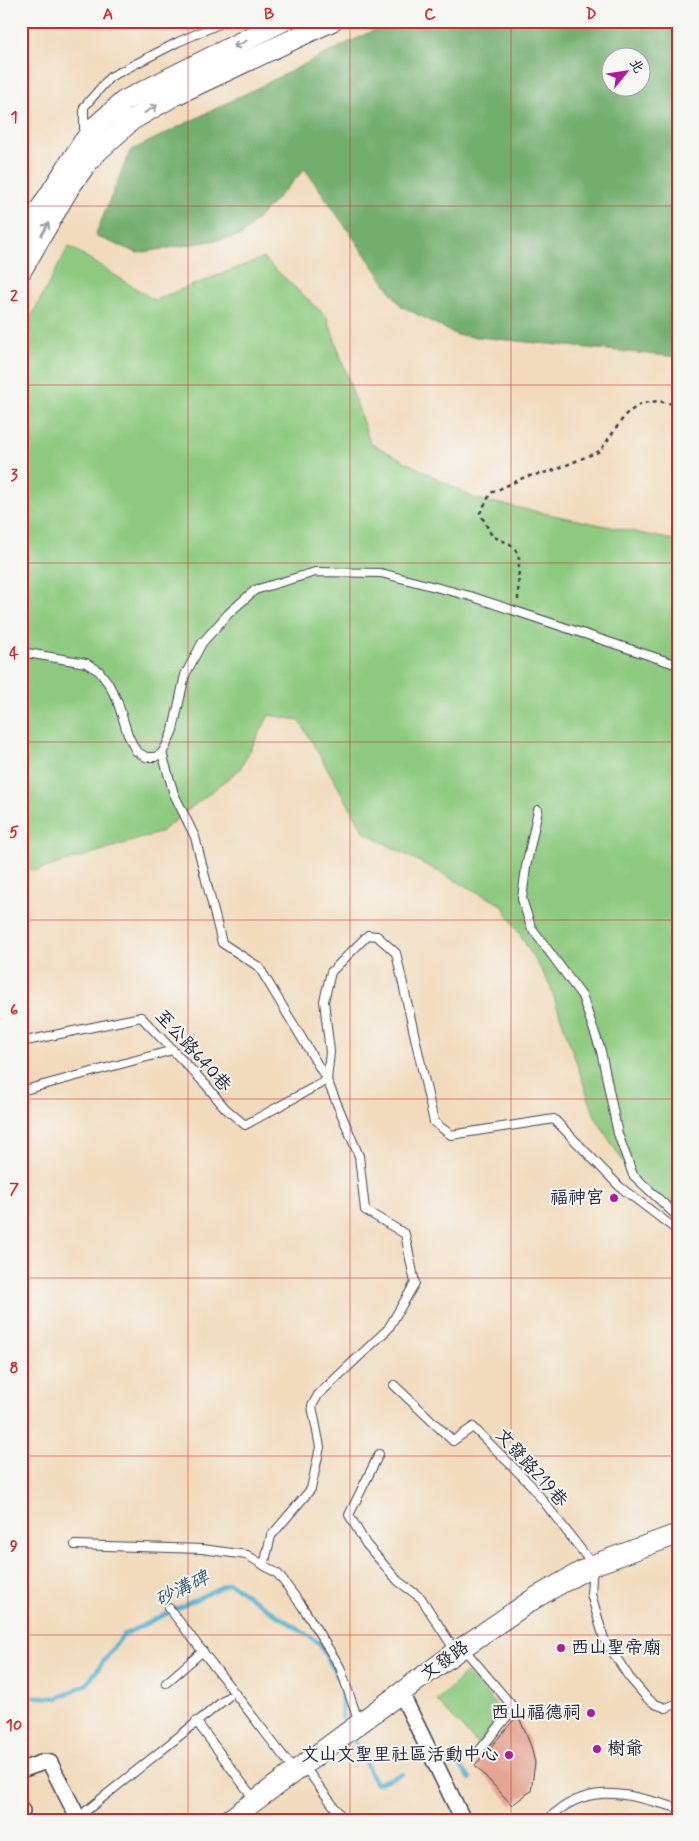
<svg xmlns="http://www.w3.org/2000/svg" width="699" height="1841" viewBox="0 0 699 1841" font-family="Mynerve,'LXGW WenKai TC',sans-serif">
  <style>
    .green { fill: #8dca7f; stroke: #58765d }
    .forest { fill: #72ae6e; stroke: #4a6854; fill-rule: evenodd }
    .lines { fill: none; stroke-linecap: round; stroke-linejoin: round }
    .stream { stroke: #54b3d2; stroke-width: 4.5 }
    .building { fill: #e4a693 }
    .service-casing { stroke: #413e4e; stroke-width: 10 }
    .minor-casing { stroke: #413e4e; stroke-width: 18 }
    .tertiary-casing { stroke: #413e4e; stroke-width: 22 }
    .path { stroke: #413e4e; stroke-width: 2.5; stroke-dasharray: 4 4; stroke-linecap: butt }
    .service { stroke: #fff; stroke-width: 8 }
    .minor { stroke: #fff; stroke-width: 15 }
    .tertiary { stroke: #fff; stroke-width: 20 }
    .oneway { stroke: #9c9ca7 }
    .grid { fill: none; stroke: #d62828; stroke-width: 1; stroke-opacity: 0.55 }
    .poi-dot { fill: #b5179e; stroke: #f6f6f2; stroke-width: 2 }
    .labels { text-anchor: middle; dominant-baseline: central; stroke-width: 4; stroke-linejoin: round; paint-order: stroke }
    .street-label { font-size: 18px; fill: #22223b; stroke: #f6f6f2 }
    .poi-label { font-size: 18px; fill: #22223b; stroke: #f6f6f2; text-anchor: end }
    .water-label { font-size: 19px; font-style: italic; fill: #365c77; stroke: #f6f6f2 }
    .neatline { fill: none; stroke: #d62828; stroke-width: 2 }
    .grid-label { font-size: 16px; text-anchor: middle; font-weight: bold; fill: #d62828 }
  </style>
  <rect width="100%" height="100%" fill="#f6f6f2"/>
  <filter id="ink" filterUnits="userSpaceOnUse"><feTurbulence type="fractalNoise" baseFrequency=".02" numOctaves="2"/><feDisplacementMap in="SourceGraphic" scale="10" xChannelSelector="R" yChannelSelector="G"/><feConvolveMatrix kernelMatrix="1 2 1 2 8 2 1 2 1" color-interpolation-filters="sRGB"/></filter>
  <filter id="wash" filterUnits="userSpaceOnUse"><feTurbulence type="fractalNoise" baseFrequency=".0096" numOctaves="4" result="noise"/><feDisplacementMap in="SourceGraphic" scale="20" xChannelSelector="R" yChannelSelector="G"/><feGaussianBlur stdDeviation="1.12" result="paint"/><feColorMatrix in="noise" values="0 0 0 0 0 0 0 0 0 0 0 0 0 0 0 0 0 1.4 0 .05"/><feComposite in="paint" operator="in"/></filter>
  <g filter="url(#wash)">
    <rect width="100%" height="100%" fill="#f2dbbd"/>
    <!-- green -->
    <g class="green">
      <polygon points="69,246 154,300 263,258 327,317 370,443 476,499 678,541 678,1218 645,1197 595,1117 549,983 502,905 365,833 299,720 269,715 240,769 159,833 35,871 21,866 21,425 31,317"/>
      <polygon points="466,1672 509,1719 480,1747 437,1701"/>
    </g>
    <!-- forest -->
    <path class="forest" d="M392 21H678V357L457 335 401 306 305 169 241 236 138 253 95 236 130 151ZM612 58H642V88H612Z"/>
    <g class="lines">
      <!-- stream -->
      <g class="stream">
        <polyline points="21,1696 58,1698 87,1684 123,1635 229,1583 319,1643 341,1683 342,1717"/>
        <polyline points="355,1743 376,1784 402,1774"/>
        <polyline points="447,1758 462,1768 470,1779"/>
      </g>
    </g>
    <g id="blocks">
      <!-- building -->
      <polygon class="building" points="518,1715 531,1746 535,1763 531,1791 512,1805 475,1765"/>
    </g>
  </g>
  <g filter="url(#ink)">
    <use href="#blocks" fill-opacity="0" stroke="#413e4e" stroke-width="1"/>
    <g class="lines">
      <!-- service casing -->
      <g class="service-casing">
        <g id="service">
          <polyline points="84,134 84,107 110,77 178,42 226,21"/>
          <polyline points="21,652 86,663 99,671 108,683 117,700 128,735 136,751 146,757 155,757 162,753 166,746 173,730 185,675 202,643 229,613 255,590 315,572 381,573 470,596 678,665"/>
          <polyline points="162,753 174,794 195,837 222,943 259,967 327,1080 359,1156 365,1210 405,1234 415,1283 388,1329 318,1395 312,1406 320,1447 311,1489 271,1536 264,1565"/>
          <polyline points="538,810 526,867 522,899 531,927 582,996 601,1051 618,1134 633,1175 678,1217"/>
          <polyline points="21,1042 141,1017 206,1085 225,1108 245,1125 327,1080 330,1052 324,1001 331,972 368,935 377,936 396,953 434,1122 451,1135 554,1119 620,1187 678,1231"/>
          <polyline points="21,1091 173,1050"/>
          <polyline points="394,1385 453,1441 473,1427 530,1484 593,1565 591,1594 604,1639 629,1677 647,1698 655,1704 666,1708 678,1703"/>
          <polyline points="379,1454 349,1515 366,1544 398,1581 421,1598 456,1652"/>
          <polyline points="75,1545 202,1549 247,1555 278,1574 302,1606 340,1667 359,1723"/>
          <polyline points="169,1608 294,1770"/>
          <polyline points="464,1649 514,1708 479,1751"/>
          <polyline points="166,1683 203,1651"/>
          <polyline points="196,1721 254,1799"/>
          <polyline points="304,1766 344,1820"/>
          <polyline points="86,1811 228,1697"/>
          <path d="M547 1820C590 1779 628 1795 678 1808"/>
        </g>
      </g>
      <!-- minor casing -->
      <g class="minor-casing">
        <g id="minor">
          <polyline points="401,1693 463,1820"/>
          <polyline points="21,1770 44,1762 50,1763 79,1820"/>
          <polyline points="21,1810 22,1811"/>
        </g>
      </g>
      <!-- tertiary casing -->
      <g class="tertiary-casing">
        <g id="tertiary">
          <polyline points="21,239 84,141 96,126 124,101 283,21"/>
          <polyline points="21,271 69,188 87,163 97,152 132,120 175,95 332,21"/>
          <polyline points="229,1820 456,1652 535,1598 593,1565 678,1534"/>
        </g>
      </g>
      <!-- path -->
      <polyline class="path" points="518,600 519,558 515,549 510,544 492,536 480,513 491,493 525,477 552,471 600,451 626,414 642,403 658,401 678,405"/>
      <!-- service -->
      <use href="#service" class="service"/>
      <!-- minor -->
      <use href="#minor" class="minor"/>
      <!-- tertiary -->
      <use href="#tertiary" class="tertiary"/>
    </g>
    <!-- one-way arrows -->
    <defs><path id="oneway-shaft" d="M-6 0H5M1.5-3L5.5 0L1.5 3" fill="none" stroke-width="1.6" stroke-linecap="round" stroke-linejoin="round" transform="scale(1.25)"/></defs>
    <g class="oneway">
      <use href="#oneway-shaft" transform="translate(240 44) rotate(153)"/>
      <use href="#oneway-shaft" transform="translate(151 109) rotate(-31)"/>
      <use href="#oneway-shaft" transform="translate(45 229) rotate(-60)"/>
    </g>
  </g>
  <!-- grid -->
  <path class="grid" d="M188 21V1820M350 21V1820M511 21V1820M21 206H678M21 385H678M21 563H678M21 742H678M21 920H678M21 1099H678M21 1278H678M21 1456H678M21 1635H678"/>
  <!-- markers -->
  <g class="poi-dot">
    <circle cx="614" cy="1198" r="5"/>
    <circle cx="561" cy="1648" r="5"/>
    <circle cx="591" cy="1713" r="5"/>
    <circle cx="597" cy="1749" r="5"/>
    <circle cx="509" cy="1755" r="5"/>
  </g>
  <g class="labels">
    <!-- street labels -->
    <g class="street-label">
      <text transform="translate(193 1051) rotate(48)">至公路640巷</text>
      <text transform="translate(531 1468) rotate(48)">文發路219巷</text>
      <text transform="translate(445 1661) rotate(-36)">文發路</text>
    </g>
    <!-- poi labels -->
    <g class="poi-label">
      <text x="604" y="1198">福神宮</text>
      <text x="571" y="1648" text-anchor="start">西山聖帝廟</text>
      <text x="581" y="1713">西山福德祠</text>
      <text x="607" y="1749" text-anchor="start">樹爺</text>
      <text x="499" y="1755">文山文聖里社區活動中心</text>
    </g>
    <!-- water labels -->
    <g class="water-label">
      <text transform="translate(182 1589) rotate(-26)">砂溝碑</text>
    </g>
  </g>
  <!-- margin -->
  <rect width="699" height="1841" fill="none" stroke="#f6f6f2" stroke-width="55"/>
  <!-- north arrow -->
  <g transform="translate(626 72) rotate(60)"><circle r="24" fill="#f6f6f2" stroke="#a1a1a9"/>
  <path d="M0-4L9 19L0 12L-9 19Z" fill="#b5179e"/>
  <text y="-8" font-size="14" font-weight="bold" text-anchor="middle" fill="#22223b">北</text>
  </g>
  <rect x="28" y="28" width="644" height="1786" class="neatline"/>
  <g class="grid-label">
    <text x="108" y="19">A</text>
    <text x="269" y="19">B</text>
    <text x="430" y="19">C</text>
    <text x="591" y="19">D</text>
    <text x="14" y="122">1</text>
    <text x="14" y="301">2</text>
    <text x="14" y="480">3</text>
    <text x="14" y="658">4</text>
    <text x="14" y="837">5</text>
    <text x="14" y="1015">6</text>
    <text x="14" y="1194">7</text>
    <text x="14" y="1373">8</text>
    <text x="14" y="1551">9</text>
    <text x="14" y="1730">10</text>
  </g>
</svg>
